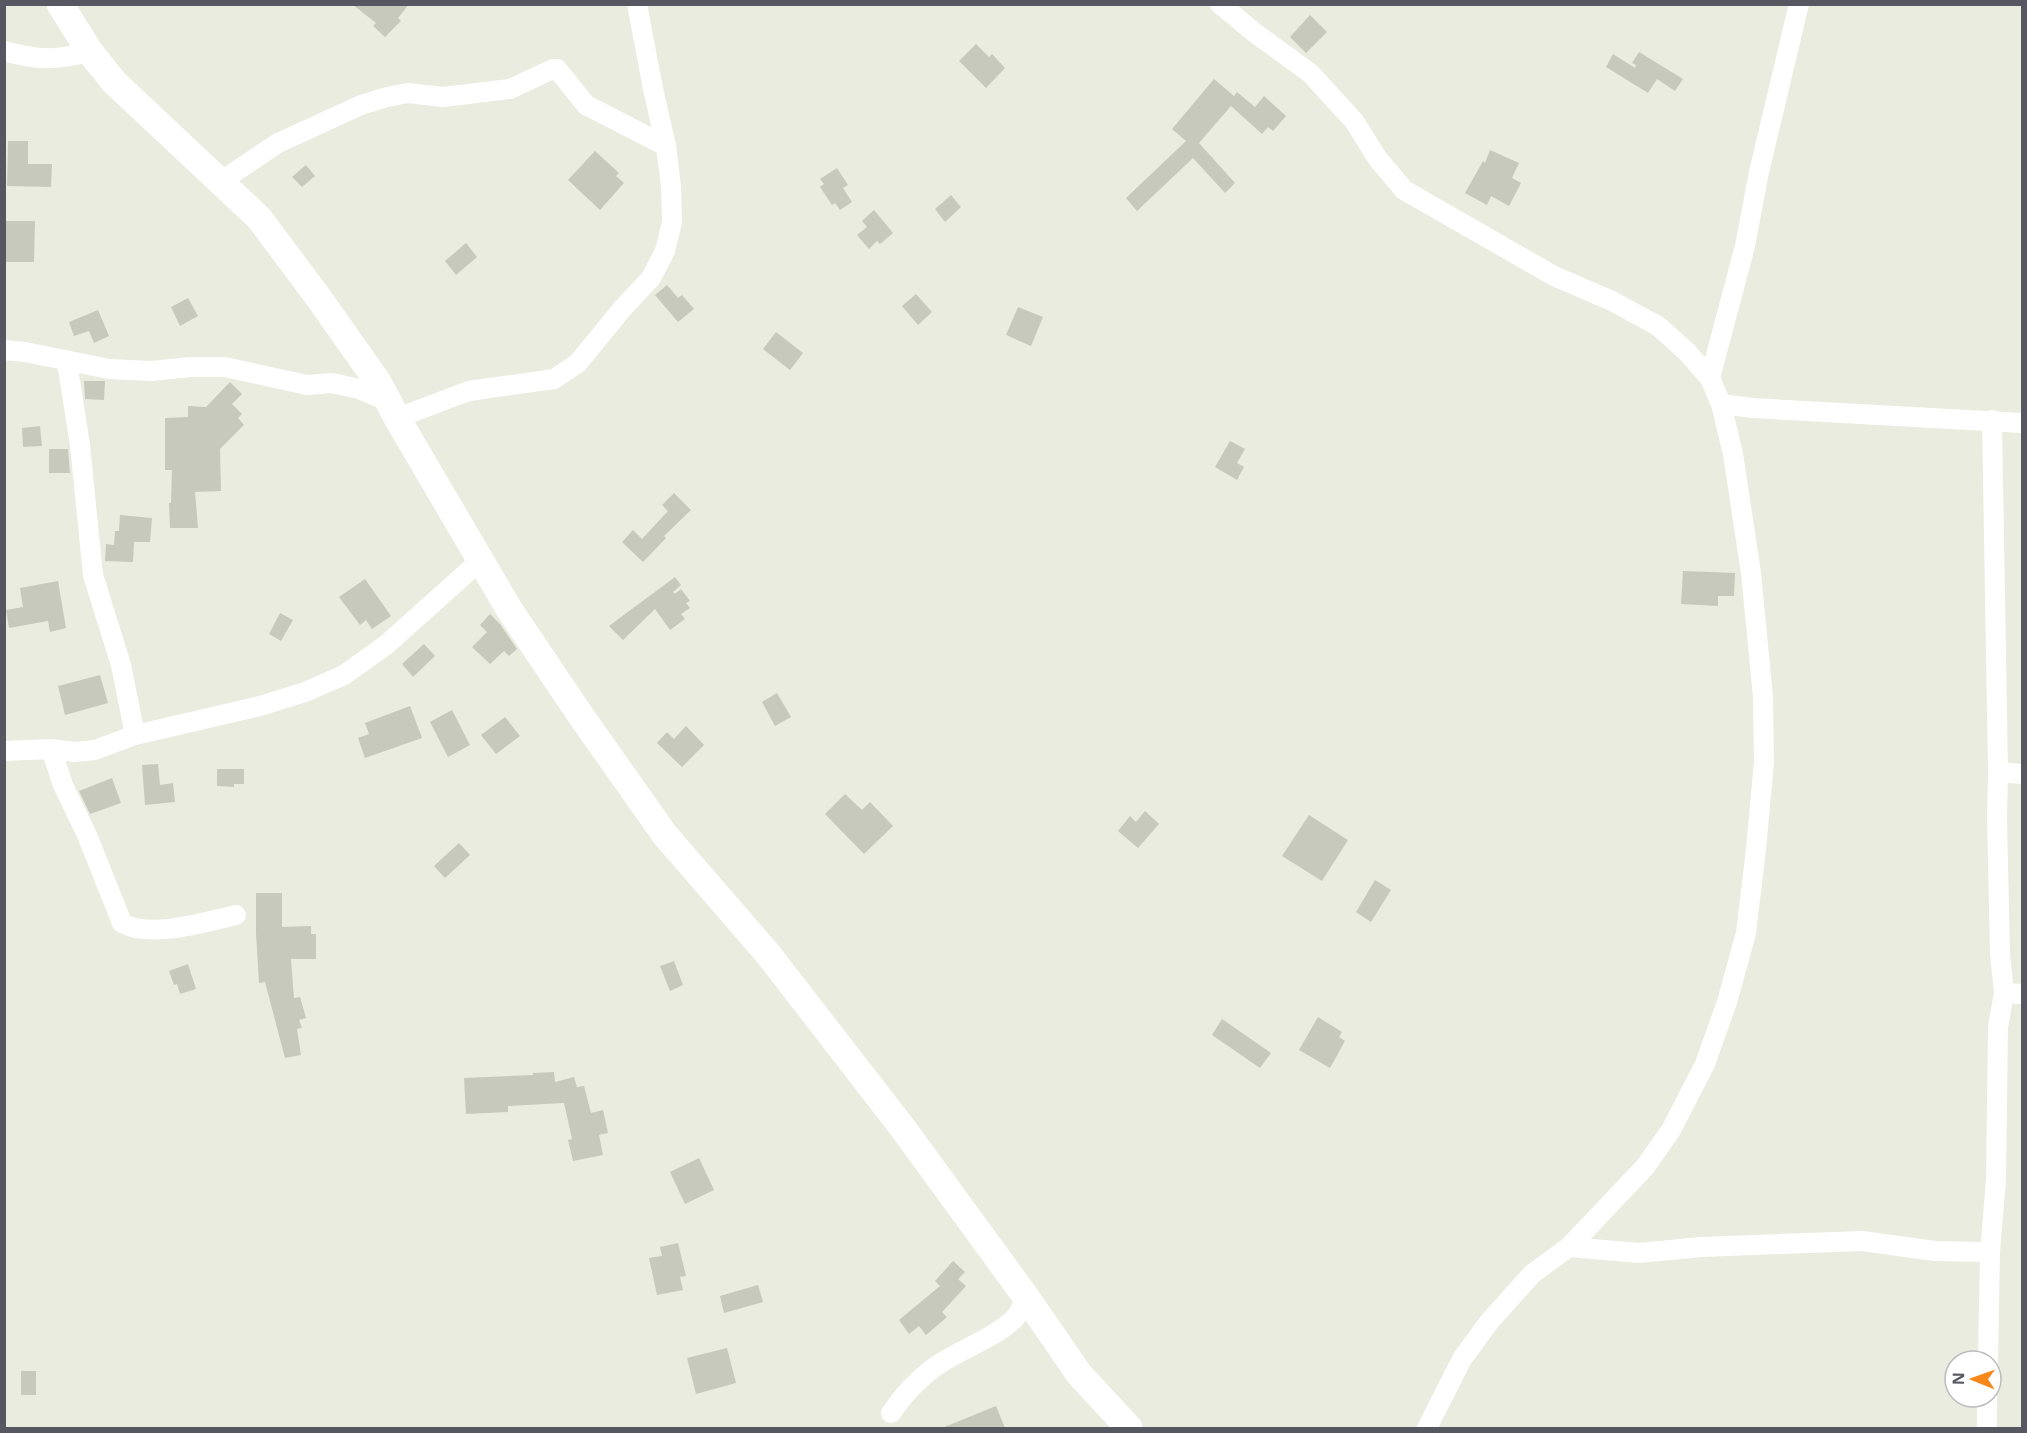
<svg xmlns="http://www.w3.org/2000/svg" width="2027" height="1433" viewBox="0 0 2027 1433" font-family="'Open Sans',sans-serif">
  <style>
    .building { fill: #c8c9bd }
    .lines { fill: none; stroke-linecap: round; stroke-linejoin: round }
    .street { stroke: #fff; stroke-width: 20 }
    .secondary { stroke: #fff; stroke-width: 27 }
  </style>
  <rect width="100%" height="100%" fill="#e9ecde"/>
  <!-- building -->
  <g class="building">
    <polygon points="352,4 409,4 398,18 401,21 385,37 373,26 376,23"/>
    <polygon points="1310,15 1327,32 1306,53 1290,37"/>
    <polygon points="976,44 989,57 992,54 1005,68 986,88 959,61"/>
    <polygon points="1639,52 1683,79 1675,91 1657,79 1648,93 1606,67 1613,54 1635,68 1636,65 1632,63"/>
    <polygon points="1214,79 1234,96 1237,92 1255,107 1264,96 1286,116 1273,131 1268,127 1262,134 1231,106 1199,143 1235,183 1225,193 1193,158 1137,211 1126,198 1186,141 1172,129"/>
    <polygon points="8,141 28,141 28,164 52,164 51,187 7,186"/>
    <polygon points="1490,150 1519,163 1512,178 1521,183 1509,206 1491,196 1487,205 1465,193 1483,161 1485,163"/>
    <polygon points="595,151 619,173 616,176 624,183 600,210 568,180"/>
    <polygon points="306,165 315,176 302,187 292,177"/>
    <polygon points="837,168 848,185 843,188 852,202 840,210 835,203 832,205 820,187 824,184 820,179"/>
    <polygon points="951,195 961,207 945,222 935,209"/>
    <polygon points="874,210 893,233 880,244 877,241 869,249 857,235 867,227 862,221"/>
    <polygon points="4,221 35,221 34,262 4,262"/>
    <polygon points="466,243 477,257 456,275 445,261"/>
    <polygon points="667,285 678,298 682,295 694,309 678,322 655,295"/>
    <polygon points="916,294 932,312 918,325 902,306"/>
    <polygon points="188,298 198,316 180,326 171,307"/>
    <polygon points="1018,307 1043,317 1031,346 1006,335"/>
    <polygon points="98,310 109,336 94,343 89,331 74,336 69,322"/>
    <polygon points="776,332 803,353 790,370 763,349"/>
    <polygon points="84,381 105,381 104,400 85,399"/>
    <polygon points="230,382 242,394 232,404 242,414 238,418 244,425 220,449 221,491 195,492 198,528 170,528 169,503 171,503 172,470 165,470 165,418 188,417 188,406 206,407"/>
    <polygon points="40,426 42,446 23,447 22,428"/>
    <polygon points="1230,441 1245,449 1237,463 1244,467 1237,480 1215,467"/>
    <polygon points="49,449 68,449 70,473 49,473"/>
    <polygon points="674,493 691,510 664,536 666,538 643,562 622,542 633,530 642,539 668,511 662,505"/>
    <polygon points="120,515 152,518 150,542 134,542 133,562 105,561 106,544 114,545 115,531 119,531"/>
    <polygon points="1683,571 1735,573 1734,596 1718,596 1718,606 1681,604"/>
    <polygon points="675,577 681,585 673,592 675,594 681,589 690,601 686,603 690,608 681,614 685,619 670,630 655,609 623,640 609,626"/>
    <polygon points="365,579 391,616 372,629 366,620 360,625 339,597"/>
    <polygon points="58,581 66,628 50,632 48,621 9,628 6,610 23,607 20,588"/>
    <polygon points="280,613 293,620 281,641 269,634"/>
    <polygon points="490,614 500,624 517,649 509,656 504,651 490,664 472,647 487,632 480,625"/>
    <polygon points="424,644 435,656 413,677 402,664"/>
    <polygon points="100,675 108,703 65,715 58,686"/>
    <polygon points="777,693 791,717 775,726 762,702"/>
    <polygon points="410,706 422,738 365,758 358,738 369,734 365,723"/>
    <polygon points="452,710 470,745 448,757 430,722"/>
    <polygon points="505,717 520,736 496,754 481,735"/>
    <polygon points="686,726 704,745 682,767 657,743 667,732 674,739"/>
    <polygon points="158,764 160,785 173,783 175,802 145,805 142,765"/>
    <polygon points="217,769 244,769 244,784 234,784 234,787 217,786"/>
    <polygon points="112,778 121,803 90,814 79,791"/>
    <polygon points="845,794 862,810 870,802 893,826 864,854 825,814"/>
    <polygon points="1145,811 1159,824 1138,848 1118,831 1130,816 1136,822"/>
    <polygon points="1309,815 1348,840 1322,881 1282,856"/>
    <polygon points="459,843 470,855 445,878 434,866"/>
    <polygon points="1375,880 1391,890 1371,922 1356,912"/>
    <polygon points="256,893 282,893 282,927 311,926 311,934 316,934 316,959 291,959 294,998 300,997 306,1018 299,1020 302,1028 297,1029 301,1055 285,1058 265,982 259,983 256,933"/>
    <polygon points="674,961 683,985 670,991 660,966"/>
    <polygon points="188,964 196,989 180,994 177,984 174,985 169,971"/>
    <polygon points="1318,1017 1342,1032 1339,1037 1345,1041 1330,1068 1299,1050"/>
    <polygon points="1222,1019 1271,1053 1260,1068 1212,1035"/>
    <polygon points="554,1072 555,1082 574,1077 577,1087 584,1086 591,1113 603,1110 608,1133 599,1135 603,1155 573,1161 568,1140 572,1139 564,1103 508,1106 508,1112 466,1114 464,1078 533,1075 533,1073"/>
    <polygon points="699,1158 714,1190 685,1204 670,1172"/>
    <polygon points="678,1243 686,1276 680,1277 683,1290 657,1295 649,1258 662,1256 660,1247"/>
    <polygon points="953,1261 965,1272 958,1279 966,1286 942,1312 947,1317 926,1335 919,1326 909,1334 899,1320 940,1286 935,1281"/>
    <polygon points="758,1285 763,1302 724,1313 720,1296"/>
    <polygon points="727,1348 736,1383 696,1394 687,1358"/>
    <rect x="21" y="1371" width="15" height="24"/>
    <polygon points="996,1406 1005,1428 942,1428"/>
  </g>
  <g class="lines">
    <!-- street -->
    <g class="street">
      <polyline points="1220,4 1255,33 1310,73 1354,121 1378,159 1404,190 1554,276 1612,301 1658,326 1687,352 1710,378 1721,404 1733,454 1751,573 1763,697 1764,762 1756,849 1746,933 1727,1002 1705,1064 1671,1130 1645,1167 1569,1247 1532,1274 1489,1322 1462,1359 1427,1428"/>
      <path d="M4 51C40 61 55 60 90 52"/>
      <polyline points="220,182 278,143 361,105 387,97 408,93 443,97 510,89 553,69 557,69 586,105 666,146"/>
      <polyline points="4,350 25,352 109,369 151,371 191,367 225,367 307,385 332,383 359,389 388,401"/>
      <polyline points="67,362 80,445 93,575 121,665 135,735"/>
      <polyline points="1710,378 1745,246 1759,172 1799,4"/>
      <polyline points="1721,404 1753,408 2022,423"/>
      <polyline points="397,418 469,391 554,379 578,363 622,309 651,278 665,251 672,222 671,186 666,146 653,89 637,4"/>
      <path d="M51 749 63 785 87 835 122 923C149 939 206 922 236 915"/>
      <polyline points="4,751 51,749 75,752 95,750 135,735 260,706 305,692 344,675 386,645 482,559"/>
      <polyline points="1998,772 2022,774"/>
      <polyline points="2004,993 2022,994"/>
      <polyline points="1569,1247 1639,1253 1701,1247 1862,1241 1935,1251 1990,1252"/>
      <polyline points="1988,1361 1990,1252 1996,1180 1998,1027 2004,993 2000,954 1997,817 1998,772 1992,420"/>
      <path d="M891 1413C903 1395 917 1380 936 1366 959 1350 997 1337 1015 1318 1020 1312 1023 1304 1026 1297"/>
      <polyline points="1987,1428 1987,1397"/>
    </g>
    <!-- secondary -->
    <polyline class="secondary" points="60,4 90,52 114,82 259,218 318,297 378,382 397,418 509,609 581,716 665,835 768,954 902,1127 1026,1297 1079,1374 1129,1428"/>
  </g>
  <!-- border -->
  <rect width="2027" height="1433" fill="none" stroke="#575761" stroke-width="12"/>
  <!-- north arrow -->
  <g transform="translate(1973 1379) rotate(271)"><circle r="28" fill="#ffffff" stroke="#bcbcc0" stroke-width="1.5"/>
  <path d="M0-4.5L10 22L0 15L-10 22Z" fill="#f6871a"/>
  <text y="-9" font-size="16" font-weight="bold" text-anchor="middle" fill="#575761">N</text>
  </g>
</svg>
